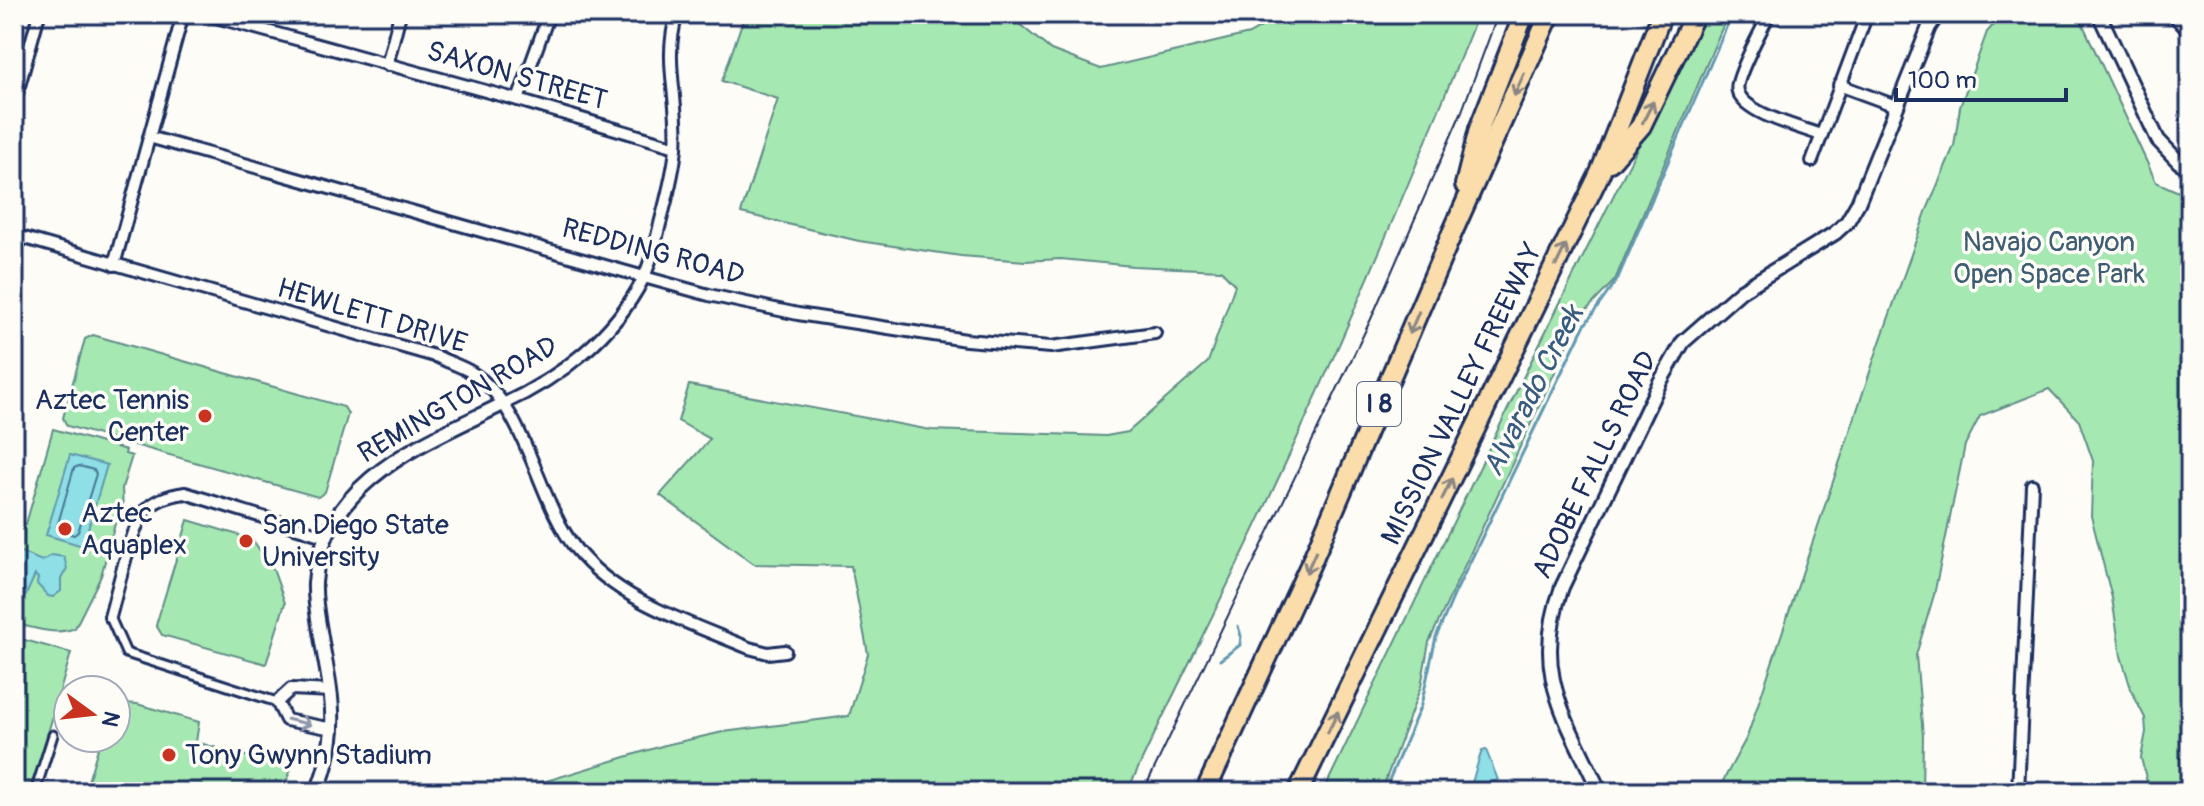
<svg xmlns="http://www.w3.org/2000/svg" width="2204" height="806" viewBox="0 0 2204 806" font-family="Pangolin,sans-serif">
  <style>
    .green { fill: #a6e8b1; stroke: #608c88; stroke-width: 2 }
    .water { fill: #8edfe6; stroke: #6099b0; stroke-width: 2 }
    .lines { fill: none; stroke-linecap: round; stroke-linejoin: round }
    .shore { stroke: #497594; stroke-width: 2 }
    .stream { stroke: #6099b0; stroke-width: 3 }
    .pedestrian-casing { stroke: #1b2f5e; stroke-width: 13 }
    .minor-casing { stroke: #1b2f5e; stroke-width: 16 }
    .tertiary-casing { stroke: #1b2f5e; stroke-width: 18 }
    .secondary-casing { stroke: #1b2f5e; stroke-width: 20 }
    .motorway-casing { stroke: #1b2f5e; stroke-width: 24 }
    .pedestrian { stroke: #fdfcf7; stroke-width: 7 }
    .minor { stroke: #fdfcf7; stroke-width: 10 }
    .tertiary { stroke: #fdfcf7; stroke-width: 12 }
    .secondary { stroke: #fdfcf7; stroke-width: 14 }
    .motorway { stroke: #faddab; stroke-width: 18 }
    .tram { stroke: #1b2f5e; stroke-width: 2 }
    .oneway { stroke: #8a8684 }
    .oneway2 { stroke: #8c96aa }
    .poi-dot { fill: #c8321e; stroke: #fdfcf7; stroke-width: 3 }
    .labels { text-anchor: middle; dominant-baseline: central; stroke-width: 7; stroke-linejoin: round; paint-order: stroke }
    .shield { fill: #fdfcf7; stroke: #5f6c8c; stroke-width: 2 }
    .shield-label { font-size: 26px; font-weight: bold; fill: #1b2f5e }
    .street-label { font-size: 28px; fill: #1b2f5e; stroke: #fdfcf7 }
    .park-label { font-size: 28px; fill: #3e5d73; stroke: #fdfcf7 }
    .poi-label { font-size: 28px; fill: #1b2f5e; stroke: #fdfcf7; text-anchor: start }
    .water-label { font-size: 30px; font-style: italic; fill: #385b80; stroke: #fdfcf7 }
  </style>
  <rect width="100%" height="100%" fill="#fdfcf7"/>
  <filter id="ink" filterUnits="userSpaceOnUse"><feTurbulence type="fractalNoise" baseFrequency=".0125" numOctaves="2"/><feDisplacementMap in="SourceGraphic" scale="16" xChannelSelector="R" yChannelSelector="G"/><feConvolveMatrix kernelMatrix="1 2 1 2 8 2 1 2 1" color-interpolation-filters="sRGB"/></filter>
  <g filter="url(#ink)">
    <!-- green -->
    <g class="green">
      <path d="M745 14H1007L1051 50 1101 69 1249 34 1284 14H1478C1413 175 1346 335 1272 492 1225 593 1174 691 1127 792H510L665 745 723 732 849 716 868 654 851 566 754 564 660 495 710 439 678 421 689 385 931 430 1106 436 1128 432 1208 362 1235 285 1221 270 1133 266 1061 259 1025 261 961 256 859 241 741 213 778 99 722 81Z"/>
      <polygon points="1704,14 1728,14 1615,280 1581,316 1429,642 1421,686 1381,792 1323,792 1535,353"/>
      <polygon points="2003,14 2078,14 2156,182 2190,197 2190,792 2144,792 2147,782 2141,758 2146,732 2145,718 2132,692 2121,656 2112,598 2091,516 2093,461 2079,421 2049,389 1980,416 1965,445 1934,595 1916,655 1923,736 1922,792 1717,792 1747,737 1879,345 1926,212 1954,146 1960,107 1987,32"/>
      <polygon points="93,335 344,407 348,414 325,492 318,497 67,426 63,418 85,339"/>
      <path d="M53 429 126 450 125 454 132 456 122 488 123 513 116 520 101 576 75 628C56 636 33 628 14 623V534L19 522 26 524Z"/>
      <polygon points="188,520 252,539 273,569 285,603 266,664 162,635 156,625"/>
      <polygon points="14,637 71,653 31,792 14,792"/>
      <polygon points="123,703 137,704 199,722 196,742 291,769 283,792 106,792 87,785 101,738 116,738 116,706"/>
    </g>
    <!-- water -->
    <g class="water">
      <polygon points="70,455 107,465 83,546 46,535"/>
      <polygon points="20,552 42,561 52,555 64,557 67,568 61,579 61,591 53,597 48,596 37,584 38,578 35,575 26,595 14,591 14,572"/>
      <path d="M1486 750 1498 780 1473 789 1471 786C1475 774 1477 763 1482 751Z"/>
    </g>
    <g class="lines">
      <!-- shore -->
      <polygon class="shore" points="79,466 94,470 96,474 78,532 74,535 59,530 57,527 74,468"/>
      <!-- stream -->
      <g class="stream">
        <polyline points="1220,660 1240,645 1241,636 1238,626"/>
        <polyline points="1384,792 1421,705 1436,637 1455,593 1584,326 1617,280 1732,14"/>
      </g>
      <!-- pedestrian casing -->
      <g class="pedestrian-casing">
        <g id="pedestrian">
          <polyline points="110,617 126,653 277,702"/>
          <polyline points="35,792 53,735"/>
        </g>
      </g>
      <!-- minor casing -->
      <g class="minor-casing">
        <g id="minor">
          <polyline points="205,14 518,100 676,147"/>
          <path d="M1769 14C1759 36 1744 60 1738 83 1730 111 1801 127 1821 135"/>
          <polyline points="387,65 400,14"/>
          <polyline points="1839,85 1896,106"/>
          <polyline points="518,100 549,14"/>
          <polyline points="14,104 39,14"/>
          <polyline points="149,137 644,277 709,295 798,314 966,340 1051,347 1155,333"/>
          <polyline points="1812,161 1867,14"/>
          <path d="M14 235 438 357C448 362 461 366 471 372 527 406 536 499 576 549 619 602 688 622 749 648L768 653 785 651"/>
          <polyline points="114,265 183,14"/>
          <path d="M503 404C560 378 614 336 643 279 652 261 656 239 661 220 667 197 674 172 676 148 680 101 662 62 677 14"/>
          <path d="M110 617C117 593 131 526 146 510 156 499 171 495 185 493L327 537"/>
          <polyline points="331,691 291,689 277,702 286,720 333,729"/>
          <polyline points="2018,792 2032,485"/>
        </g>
      </g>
      <!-- tertiary casing -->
      <g class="tertiary-casing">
        <g id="tertiary">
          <polyline points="2099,14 2158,140 2179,162 2190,168"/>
          <path d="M317 792C340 734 333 702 322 643 319 623 314 603 315 583 322 480 425 443 503 404"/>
          <path d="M1600 792C1565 716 1531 672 1562 587L1660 382 1683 342 1741 291 1835 233 1847 222 1858 203 1929 27 1938 14"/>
        </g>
      </g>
      <!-- secondary casing -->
      <g class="secondary-casing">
        <polyline id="secondary" points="2175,14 2190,30"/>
      </g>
      <!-- motorway casing -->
      <g class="motorway-casing">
        <g id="motorway">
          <polyline points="1610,162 1641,126 1695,14"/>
          <polyline points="1465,185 1479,129 1524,14"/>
          <polyline points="1205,792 1311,563 1453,231 1550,14"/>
          <polyline points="1298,792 1600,173 1662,14"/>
        </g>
      </g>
      <!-- pedestrian -->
      <use href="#pedestrian" class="pedestrian"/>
      <!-- minor -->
      <use href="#minor" class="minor"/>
      <!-- tertiary -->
      <use href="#tertiary" class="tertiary"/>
      <!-- secondary -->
      <use href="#secondary" class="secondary"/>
      <!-- motorway -->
      <use href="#motorway" class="motorway"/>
      <!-- tram -->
      <polyline class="tram" points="1143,792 1371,319 1462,111 1498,14"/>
    </g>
    <!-- one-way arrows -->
    <defs><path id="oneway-shaft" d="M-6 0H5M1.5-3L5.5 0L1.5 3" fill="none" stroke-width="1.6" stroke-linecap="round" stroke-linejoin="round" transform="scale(2)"/></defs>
    <g class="oneway">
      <use href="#oneway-shaft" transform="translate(1519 85) rotate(114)"/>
      <use href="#oneway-shaft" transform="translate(1648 112) rotate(-63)"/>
      <use href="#oneway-shaft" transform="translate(1561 255) rotate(-64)"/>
      <use href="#oneway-shaft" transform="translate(1414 323) rotate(113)"/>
      <use href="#oneway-shaft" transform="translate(1447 489) rotate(-64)"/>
      <use href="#oneway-shaft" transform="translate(1311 562) rotate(114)"/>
      <use href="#oneway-shaft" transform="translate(1333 722) rotate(-64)"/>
    </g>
    <use class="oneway2" href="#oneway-shaft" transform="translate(299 722) rotate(13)"/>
  </g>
  <!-- markers -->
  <g class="poi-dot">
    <circle cx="205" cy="416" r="8"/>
    <circle cx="65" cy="529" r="8"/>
    <circle cx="246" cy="541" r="8"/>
    <circle cx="169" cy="755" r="8"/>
  </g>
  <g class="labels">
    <!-- shield labels -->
    <rect class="shield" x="1357" y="382" width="44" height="44" rx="6"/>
    <g class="shield-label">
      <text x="1379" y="404">I 8</text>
    </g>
    <!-- street labels -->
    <g class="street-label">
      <text transform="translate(517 76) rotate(16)">SAXON STREET</text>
      <text transform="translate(653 252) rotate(15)">REDDING ROAD</text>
      <text transform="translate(372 316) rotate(17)">HEWLETT DRIVE</text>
      <text transform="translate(1462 394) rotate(-64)">MISSION VALLEY FREEWAY</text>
      <text transform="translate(458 400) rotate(-30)">REMINGTON ROAD</text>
      <text transform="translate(1595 465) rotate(-64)">ADOBE FALLS ROAD</text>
    </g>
    <!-- park labels -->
    <g class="park-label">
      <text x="2049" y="242">Navajo Canyon<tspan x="2049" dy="32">Open Space Park</tspan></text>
    </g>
    <!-- poi labels -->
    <g class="poi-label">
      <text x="189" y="400" text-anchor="end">Aztec Tennis<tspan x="189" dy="32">Center</tspan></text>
      <text x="81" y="513">Aztec<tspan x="81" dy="32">Aquaplex</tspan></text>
      <text x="262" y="525">San Diego State<tspan x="262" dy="32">University</tspan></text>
      <text x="185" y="755">Tony Gwynn Stadium</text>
    </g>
    <!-- water labels -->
    <g class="water-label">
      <text transform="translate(1533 391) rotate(-63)">Alvarado Creek</text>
    </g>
  </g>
  <!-- margin -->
  <rect width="2204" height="806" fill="none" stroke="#fdfcf7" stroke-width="48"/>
  <rect x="24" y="24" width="2156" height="758" fill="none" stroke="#1b2f5e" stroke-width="3" filter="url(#ink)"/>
  <!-- north arrow -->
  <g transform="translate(92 714) rotate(105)"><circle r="38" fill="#fdfcf7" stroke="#a3aaba" stroke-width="2"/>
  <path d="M0-6L14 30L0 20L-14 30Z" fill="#c8321e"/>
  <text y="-12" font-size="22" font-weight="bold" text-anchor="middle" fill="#1b2f5e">N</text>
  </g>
  <!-- scale -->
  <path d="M1896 88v12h170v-12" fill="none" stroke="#1b2f5e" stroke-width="4"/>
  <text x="1908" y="88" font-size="24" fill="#1b2f5e" stroke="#fdfcf7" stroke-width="6" paint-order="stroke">100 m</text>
</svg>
